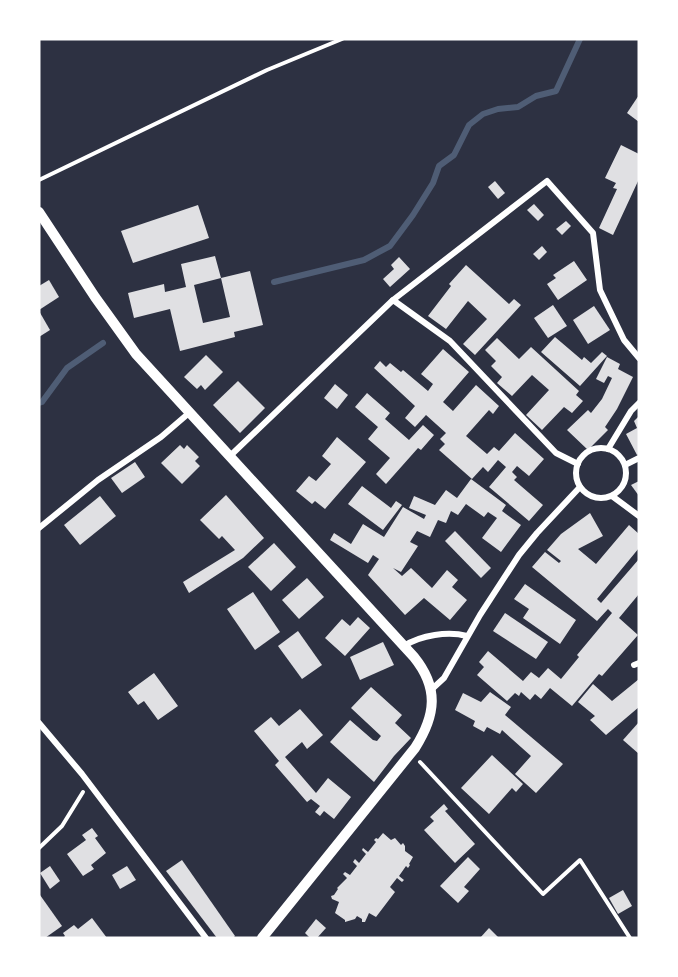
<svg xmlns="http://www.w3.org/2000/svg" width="678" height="977" viewBox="0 0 678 977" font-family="'IBM Plex Serif',serif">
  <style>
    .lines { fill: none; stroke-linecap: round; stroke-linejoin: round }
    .stream { stroke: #4f5d75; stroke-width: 6 }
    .building { fill: #e0e0e3 }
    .path { stroke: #fff; stroke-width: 4 }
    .minor { stroke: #fff; stroke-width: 6 }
    .tertiary { stroke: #fff; stroke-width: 10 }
  </style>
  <rect width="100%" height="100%" fill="#2d3142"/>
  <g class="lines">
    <!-- stream -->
    <g class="stream">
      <polyline points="274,282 364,260 390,246 413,215 433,183 439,166 454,155 469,125 483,114 498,109 518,107 536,96 556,91 580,39"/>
      <polyline points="39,403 42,402 67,368 103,343"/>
    </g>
  </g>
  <!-- building -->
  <g class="building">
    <polygon points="639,95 639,122 627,113"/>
    <polygon points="621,145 639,154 639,179 613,235 599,228 617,189 613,188 616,183 605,178"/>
    <polygon points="495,181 505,193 498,199 488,187"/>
    <polygon points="534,204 544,215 538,221 527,210"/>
    <polygon points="198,205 209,238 133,263 121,231"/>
    <polygon points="566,221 571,226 562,235 556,229"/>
    <polygon points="542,246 547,252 539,260 533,254"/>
    <polygon points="215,256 221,278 194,285 203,323 230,317 221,278 250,271 263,325 234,332 235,337 180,351 170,309 134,318 128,293 164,284 165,292 186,287 181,264"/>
    <polygon points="399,257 410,269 390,287 383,279 394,269 391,265"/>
    <polygon points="574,261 587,280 558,300 547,284 556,278 553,275"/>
    <polygon points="466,265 509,304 514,299 521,305 475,355 463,344 487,319 468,301 446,329 428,316 451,286 449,284"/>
    <polygon points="49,280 59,297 39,310 39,286"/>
    <polygon points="553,305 567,326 548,338 534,318"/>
    <polygon points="594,306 610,330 588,344 573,320"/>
    <polygon points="39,311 50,330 39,337"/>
    <polygon points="555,337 582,360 584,357 591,363 602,352 607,356 580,386 541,352"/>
    <polygon points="497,338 519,359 531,347 579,391 576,395 583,401 572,413 564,407 542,430 526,415 549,390 532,375 512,396 497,383 502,377 491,366 496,361 485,350"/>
    <polygon points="443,349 469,372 443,402 453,411 476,385 499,406 493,414 489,410 466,436 487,454 494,447 499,451 515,433 544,459 529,476 517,466 512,472 517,477 514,480 543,505 529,521 489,487 506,467 498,460 488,472 483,467 472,479 439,450 445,444 440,439 446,433 426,415 415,427 405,418 415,406 374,368 380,361 386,367 390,363 401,372 403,370 428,391 433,384 421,374"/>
    <polygon points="206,355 223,372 205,390 201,385 197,389 184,377"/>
    <polygon points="607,357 620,364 618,369 633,377 617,409 605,427 608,430 588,450 567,430 588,410 591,413 602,399 612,378 608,376 604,383 596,379"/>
    <polygon points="238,381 265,408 240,433 213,405"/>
    <polygon points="335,384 348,395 337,409 324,398"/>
    <polygon points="367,393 390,413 385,419 409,440 423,425 434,435 421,450 418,448 386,484 376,474 390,458 368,439 378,427 355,407"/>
    <polygon points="639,416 639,454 637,455 626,434 637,428 634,421"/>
    <polygon points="337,437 366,462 325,509 315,501 312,504 296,491 309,476 316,481 331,464 322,456"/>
    <polygon points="180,445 184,449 187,445 199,457 195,461 200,466 182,484 161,463"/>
    <polygon points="135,462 145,477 122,493 111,478"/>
    <polygon points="471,479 506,505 502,511 521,525 501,552 482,538 497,518 488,512 484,517 466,504 458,515 451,511 446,523 438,520 430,537 417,531 410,542 418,546 401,572 393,568 402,576 411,568 432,588 447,570 458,580 452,587 467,600 450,620 424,598 405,615 368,575 379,559 373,555 368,563 330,540 334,533 351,544 363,524 384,537 403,507 424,519 426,515 409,508 414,496 435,505 446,490 457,498"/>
    <polygon points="639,481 639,496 631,485"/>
    <polygon points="362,486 391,508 396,501 402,505 383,530 348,504"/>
    <polygon points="226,495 264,538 243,558 189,593 183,582 235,550 222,536 219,539 200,520"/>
    <polygon points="100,496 116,516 80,545 64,525"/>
    <polygon points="590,513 603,536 578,549 596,564 629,525 639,534 639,548 597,599 601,603 639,559 639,594 619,618 638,635 602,676 599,674 572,706 550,688 541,699 535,694 530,700 521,692 519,696 515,693 507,701 477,675 484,667 479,662 488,651 523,681 531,672 539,678 548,668 561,679 579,657 577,655 612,613 608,609 597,621 532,567 545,552 559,563 561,561 547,550 561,534"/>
    <polygon points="455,531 491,568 481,578 445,541"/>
    <polygon points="274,543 296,567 271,591 248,567"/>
    <polygon points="307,578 324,597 299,619 282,600"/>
    <polygon points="525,584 576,620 560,644 523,618 529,609 514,599"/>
    <polygon points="253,592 280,632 255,650 227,609"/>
    <polygon points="505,613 548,642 536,659 493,631"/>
    <polygon points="358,617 370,628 345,656 325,638 342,619 350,626"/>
    <polygon points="298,631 322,665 302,679 278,646"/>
    <polygon points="383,642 394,665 360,680 350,657"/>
    <polygon points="154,673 178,706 158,720 144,701 138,705 128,692"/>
    <polygon points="639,679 639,707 606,735 590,720 595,716 578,702 593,684 612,701"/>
    <polygon points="371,687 402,715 395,723 411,738 394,756 374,782 330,742 350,720 373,740 377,741 381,736 351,708"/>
    <polygon points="490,692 511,707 505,715 563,764 536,793 515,774 531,756 502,730 500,734 487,727 484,732 473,726 475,721 455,710 463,693 481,702"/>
    <polygon points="300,709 323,735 307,749 302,742 285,757 316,793 328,778 351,797 334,819 324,811 320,816 315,812 320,806 311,799 307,802 275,765 279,761 254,731 271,717 279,726"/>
    <polygon points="639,722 639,754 623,740"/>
    <polygon points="492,755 523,784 516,792 512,788 489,814 461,788"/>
    <polygon points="444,804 448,809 445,811 475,844 455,863 424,830 434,821 430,817"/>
    <polygon points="92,828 98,836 95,838 106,853 91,865 94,869 83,876 67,854 86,840 82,835"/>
    <polygon points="383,833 391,840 395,838 401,845 403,843 405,846 405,851 413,857 409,864 410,865 408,868 406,866 399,876 404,880 402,882 397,878 390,887 395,892 376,917 369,913 365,922 362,922 362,919 357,916 355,919 345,922 345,920 335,913 339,902 332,899 331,896 334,895 338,889 337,888 347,878 343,874 345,872 350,875 357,866 353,862 355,859 359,863 366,854 362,850 363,848 368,852 376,842 374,840 376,838 378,839"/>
    <polygon points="468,857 480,869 464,887 469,891 458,903 440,886"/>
    <polygon points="182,860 235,936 233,938 217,938 166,871"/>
    <polygon points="50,866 60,881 50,889 40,873"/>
    <polygon points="127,866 136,880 120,889 112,875"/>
    <polygon points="623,890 632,906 618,914 609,898"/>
    <polygon points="40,895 62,926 45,938 39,938"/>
    <polygon points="92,918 107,938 63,938 65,936 63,933 74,925 78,929"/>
    <polygon points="316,919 326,928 317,938 310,938 305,933"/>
    <polygon points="489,928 499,938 480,938"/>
  </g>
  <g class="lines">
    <!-- path -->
    <g class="path">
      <polyline points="39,180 267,70 342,39"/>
      <polyline points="420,762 543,894 580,860 630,938"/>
      <polyline points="39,848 62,826 83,792"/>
    </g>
    <!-- minor -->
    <g class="minor">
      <polyline points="393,300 547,181 593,233 600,290 624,340 639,358"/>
      <circle cx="601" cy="473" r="25"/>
      <polyline points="608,449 631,411 639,403"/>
      <polyline points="230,456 393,300 450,341 556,453 578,464"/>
      <polyline points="625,465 639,458"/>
      <polyline points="612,496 639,516"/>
      <polyline points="39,528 98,480 161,437 189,413"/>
      <path d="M404 646C421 635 448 631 467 636"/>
      <polyline points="634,665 639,663"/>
      <polyline points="431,690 444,678 480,615 519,555 537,533 580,487"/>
      <polyline points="39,723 82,774 206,938"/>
    </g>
    <!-- tertiary -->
    <path class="tertiary" d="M39 212 95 297 136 354 414 657C439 688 436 715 415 748L262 938"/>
  </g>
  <!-- border -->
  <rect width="678" height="977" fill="none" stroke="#ffffff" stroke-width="81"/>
</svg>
